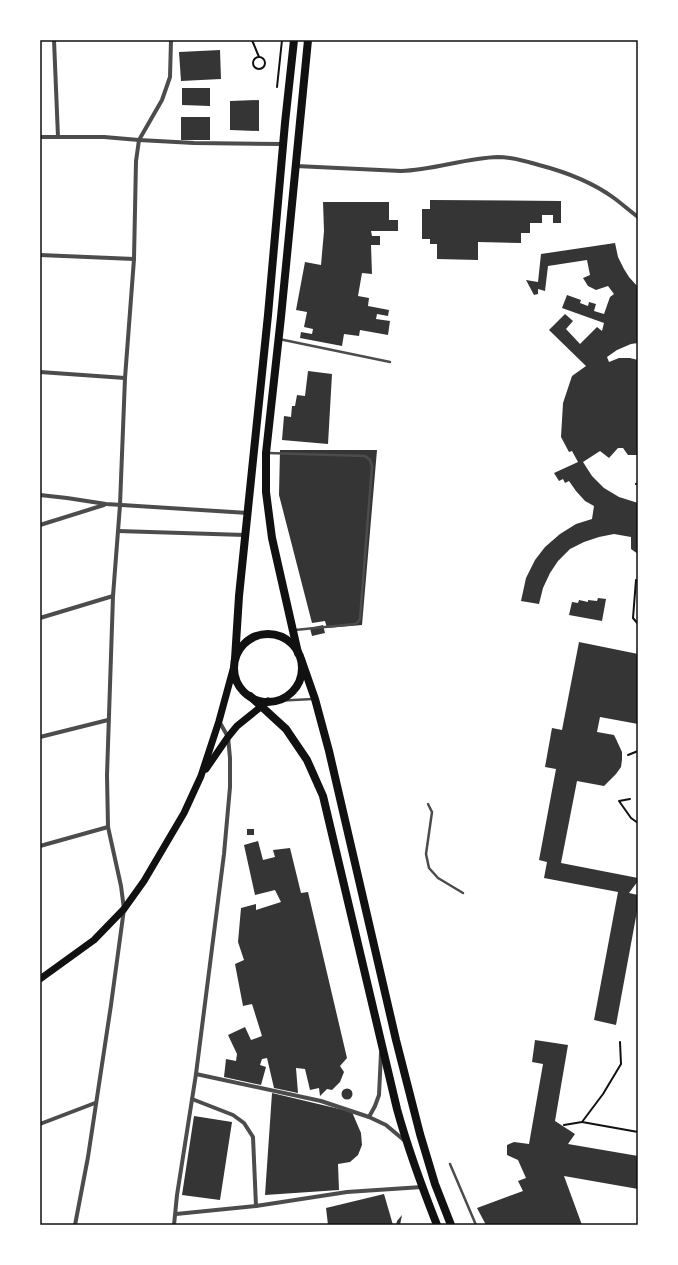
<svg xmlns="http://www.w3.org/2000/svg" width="678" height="1265" viewBox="0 0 678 1265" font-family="Inter,sans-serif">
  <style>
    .building { fill: #353535 }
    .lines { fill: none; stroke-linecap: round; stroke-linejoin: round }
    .path { stroke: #111; stroke-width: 2 }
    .service { stroke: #4c4c4c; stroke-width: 2.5 }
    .minor { stroke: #4c4c4c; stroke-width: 4 }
    .secondary { stroke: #111; stroke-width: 7 }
    .primary { stroke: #111; stroke-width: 8 }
    .neatline { fill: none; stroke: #111; stroke-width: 1.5 }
  </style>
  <rect width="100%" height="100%" fill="#fff"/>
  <!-- building -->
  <g class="building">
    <polygon points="220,50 221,79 181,81 179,52"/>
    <polygon points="182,88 210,88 210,106 182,105"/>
    <polygon points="259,100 259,131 230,130 230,101"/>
    <rect x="181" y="117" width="29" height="23"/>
    <polygon points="430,200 561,201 561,223 553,223 553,215 542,215 542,223 530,223 530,233 521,233 521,243 478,242 478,260 437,259 437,244 430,244 430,239 422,239 422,209 430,209"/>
    <polygon points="323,202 389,202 389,220 398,220 398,231 371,231 372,236 380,236 380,245 371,245 372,274 362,273 358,296 369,298 368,306 389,310 388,316 377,314 376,319 390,321 388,335 360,330 359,336 344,334 342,346 300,338 301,332 312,334 313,329 304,327 307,312 296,310 305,262 321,265 324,231"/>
    <polygon points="615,243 618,257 624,269 629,277 638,287 638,343 631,344 617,350 607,357 609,362 619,358 630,358 638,360 638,455 628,455 623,448 618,448 609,458 600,451 583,462 592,476 604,488 619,497 638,503 638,554 631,549 631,537 614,534 599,537 584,542 570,549 558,561 550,573 543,588 539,604 521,601 526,578 535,560 545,547 560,534 576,524 592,519 594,506 585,501 576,491 569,481 565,483 563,479 559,481 554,473 578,462 572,451 569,452 561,437 563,403 572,376 586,366 549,330 565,314 573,321 566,329 580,344 597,327 602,331 604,323 562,308 567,295 581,300 580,303 588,306 589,302 596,304 594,311 604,314 610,297 614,294 608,286 596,290 588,286 583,278 590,275 587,260 548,266 545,291 538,289 538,294 534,295 526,280 538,282 541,254"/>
    <polygon points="308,371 332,374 328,444 282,440 284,416 291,417 292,406 295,406 297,395 305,396"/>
    <polygon points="280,450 377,450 362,625 327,628 325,621 312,623 279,495"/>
    <polygon points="598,598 606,599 602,621 569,615 572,602 578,603 579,600 588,602 588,600 597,601"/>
    <polygon points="323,625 325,633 312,636 310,628"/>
    <polygon points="579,642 638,654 638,724 600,717 597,732 614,735 616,739 622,752 622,760 621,767 616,774 604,786 577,781 561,863 638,878 638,881 629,893 638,895 638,906 616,1025 594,1020 618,892 544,878 547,862 539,860 556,769 545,767 552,728 562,730"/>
    <rect x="247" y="829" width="7" height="6"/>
    <polygon points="258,841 263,860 275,857 273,850 290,848 301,893 308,892 347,1058 340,1066 344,1072 340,1082 332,1090 327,1089 320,1096 319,1088 310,1090 305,1069 296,1068 298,1093 274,1088 267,1058 262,1059 260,1065 266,1067 261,1085 224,1077 226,1059 236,1061 237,1054 228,1035 245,1027 251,1040 262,1036 252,1004 243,1006 235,964 244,960 238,942 241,908 256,904 256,910 281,902 275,890 255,895 244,845"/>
    <polygon points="535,1040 568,1045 555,1121 575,1134 568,1144 638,1156 638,1189 564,1176 582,1225 486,1225 477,1208 523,1191 518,1181 526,1178 518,1160 507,1155 507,1145 514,1142 529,1144 543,1064 532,1062"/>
    <circle cx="347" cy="1094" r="5.5"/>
    <polygon points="272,1093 352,1112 361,1133 362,1145 358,1155 350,1162 338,1164 339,1190 265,1195"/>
    <polygon points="194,1116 232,1122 220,1200 182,1195"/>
    <polygon points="384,1194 393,1225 328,1225 326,1208"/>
    <polygon points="402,1215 400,1225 396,1225 397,1221"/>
  </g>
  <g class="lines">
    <!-- path -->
    <g class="path">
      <polyline points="252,40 259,57"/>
      <circle cx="259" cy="63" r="6"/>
      <polyline points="277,87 282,40"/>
      <polyline points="636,484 638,483"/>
      <polyline points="636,580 633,618 638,624"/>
      <polyline points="628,755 638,751"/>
      <polyline points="630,799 619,801 631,818 638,823"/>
      <polyline points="582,1122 638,1132"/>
      <polyline points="564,1125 582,1122 603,1094 621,1064 620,1042"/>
    </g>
    <!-- service -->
    <g class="service">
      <polyline points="279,339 390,362"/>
      <polyline points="268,453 365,456 370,460 372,466 360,619 358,622 355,624 295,630"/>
      <polyline points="274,701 313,699"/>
      <polyline points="428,804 432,812 426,854 429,868 438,878 463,893"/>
      <polyline points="450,1164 476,1225"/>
    </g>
    <!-- minor -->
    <g class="minor">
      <polyline points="54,40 58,137"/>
      <polyline points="40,137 104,137 139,140 194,143 283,144"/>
      <path d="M296 166 401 171C434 170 465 158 498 157 512 157 526 161 539 165 566 172 592 182 614 198 622 204 630 211 638 217"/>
      <polyline points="40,255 134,259"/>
      <polyline points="40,372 125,378"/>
      <polyline points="40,495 67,498 106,504 248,513"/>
      <polyline points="40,525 104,505"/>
      <polyline points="118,531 245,535"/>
      <polyline points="40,618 113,596"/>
      <polyline points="40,737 108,720"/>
      <polyline points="40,846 108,827"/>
      <polyline points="196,1074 321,1101 369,1117 386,1125 405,1141"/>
      <polyline points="192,1099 233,1115 244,1123 253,1137 256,1206"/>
      <polyline points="369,1117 375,1106 379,1095 381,1053"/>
      <polyline points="40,1124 95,1103"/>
      <polyline points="176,1214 256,1206 347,1192 422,1187"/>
      <polyline points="75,1225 88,1157 111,1005 124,909 121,886 108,827 107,775 113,596 120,505 125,378 134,259 136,161 139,140 162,100 170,77 171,40"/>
      <polyline points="174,1225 177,1195 196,1074 224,854 230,787 230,758 228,737 219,721"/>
    </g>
    <!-- secondary -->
    <g class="secondary">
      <polyline points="206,769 228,737 237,726 268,701"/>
      <polyline points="40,979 94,940 124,909 144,881 184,813 201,776 219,721 234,666"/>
    </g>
    <!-- primary -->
    <g class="primary">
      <circle cx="268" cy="668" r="34"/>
      <polyline points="298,653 272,538 266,492 266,453 281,317 308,40"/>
      <polyline points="235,659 239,596 268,315 285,123 294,40"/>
      <polyline points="301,659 315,699 329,751 396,1040 420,1134 435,1184 451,1225"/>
      <path d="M250 696 286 729 307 760 323 796 397 1109C408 1149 422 1187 437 1225"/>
    </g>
  </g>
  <!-- border -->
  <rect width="678" height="1265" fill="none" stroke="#ffffff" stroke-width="82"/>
  <rect x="41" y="41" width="596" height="1183" class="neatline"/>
</svg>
